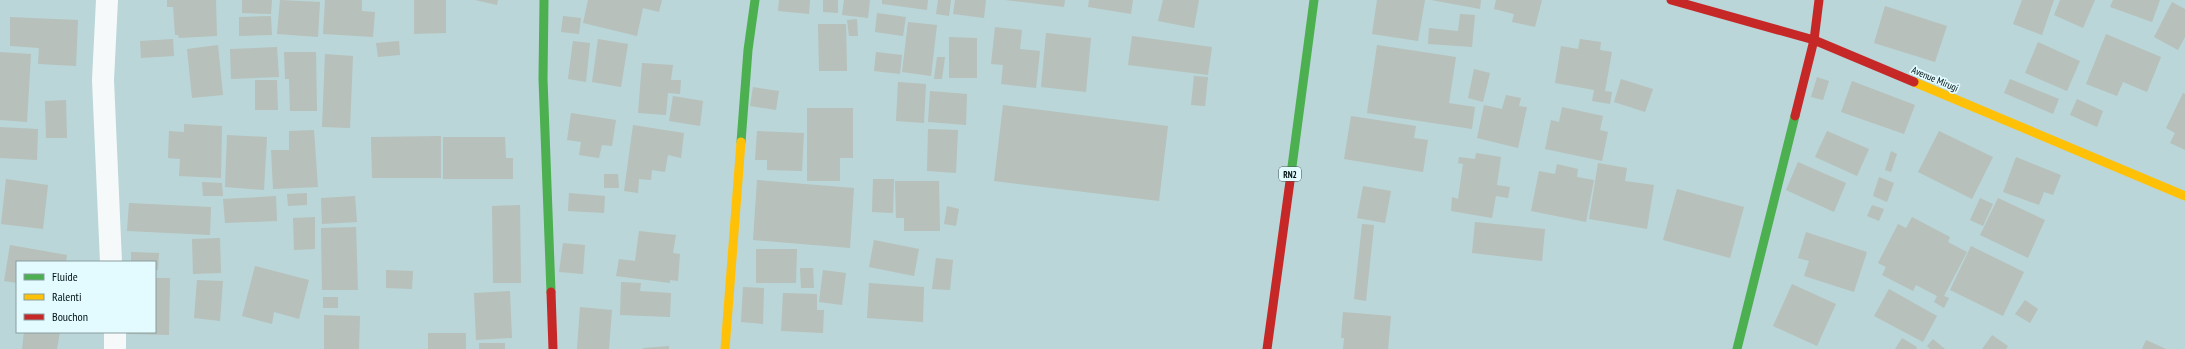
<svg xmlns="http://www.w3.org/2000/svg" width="2185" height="349" viewBox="0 0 2185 349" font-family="'PT Sans Narrow',sans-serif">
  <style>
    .building { fill: #b7c0ba }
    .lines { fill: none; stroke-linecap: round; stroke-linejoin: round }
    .street { stroke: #f5f9f9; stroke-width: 22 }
    .fast { stroke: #4caf50; stroke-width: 9 }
    .slow { stroke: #ffc107; stroke-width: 9 }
    .jam { stroke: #c62828; stroke-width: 9 }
    .labels { text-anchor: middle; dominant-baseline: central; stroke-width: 3.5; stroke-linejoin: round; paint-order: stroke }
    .shield { fill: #e3fbfe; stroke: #45575a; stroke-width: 1 }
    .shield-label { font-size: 9px; font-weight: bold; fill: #011113 }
    .street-label { font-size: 10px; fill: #011113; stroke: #e3fbfe }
  </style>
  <rect width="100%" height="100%" fill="#bad6d8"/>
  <!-- building -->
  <g class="building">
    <polygon points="167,0 216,0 217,36 179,38 178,35 175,35 173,7 167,7"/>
    <polygon points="242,0 272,0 271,14 242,13"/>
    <polygon points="280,0 320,2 318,37 277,34"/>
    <polygon points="325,0 362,0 362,11 375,12 373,37 323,34"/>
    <polygon points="414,0 446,0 446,33 414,34"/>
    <polygon points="475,0 498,0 497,5"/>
    <polygon points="588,0 662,0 659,12 643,8 637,36 583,23"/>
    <polygon points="779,0 810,0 809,14 778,11"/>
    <polygon points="823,0 838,0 838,13 823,12"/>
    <polygon points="844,0 870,0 868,18 842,15"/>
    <polygon points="882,0 928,0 927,10 882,4"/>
    <polygon points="938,0 951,0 949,16 936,14"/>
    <polygon points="955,0 986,0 984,18 953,14"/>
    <polygon points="1005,0 1065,0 1064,7"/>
    <polygon points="1089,0 1133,0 1131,14 1088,7"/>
    <polygon points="1163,0 1199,0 1194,28 1158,21"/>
    <polygon points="1377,0 1425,0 1418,41 1372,34"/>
    <polygon points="1431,0 1481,0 1480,9"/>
    <polygon points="1496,0 1542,0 1535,27 1512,22 1514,14 1494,9"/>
    <polygon points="2022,0 2054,0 2042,35 2013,24"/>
    <polygon points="2060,0 2095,0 2083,28 2054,15"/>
    <polygon points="2113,0 2160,0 2152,22 2110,7"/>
    <polygon points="2172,2 2185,9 2185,37 2178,50 2154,37"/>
    <polygon points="1885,6 1947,26 1935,62 1874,43"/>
    <polygon points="877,13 906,17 903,36 875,32"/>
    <polygon points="1460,14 1475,15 1472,47 1428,44 1429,28 1458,31"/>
    <polygon points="271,16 272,35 239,36 239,17"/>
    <polygon points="563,16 581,18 579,34 561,32"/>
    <polygon points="10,17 78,20 76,66 38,64 39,48 10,46"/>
    <polygon points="857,19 858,36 849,36 847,20"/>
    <polygon points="908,22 937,25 931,76 902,72"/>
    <polygon points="818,24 846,24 847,71 819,71"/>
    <polygon points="995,27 1022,30 1020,49 1040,51 1036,88 1001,84 1003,65 991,64"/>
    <polygon points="1046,33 1091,38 1086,92 1041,87"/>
    <polygon points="2106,34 2161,57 2147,92 2123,82 2117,96 2086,84"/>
    <polygon points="1132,36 1212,47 1208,75 1128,65"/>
    <polygon points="949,37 977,38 977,78 949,78"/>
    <polygon points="173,39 174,56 141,58 140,41"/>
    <polygon points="598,39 628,44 621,87 592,82"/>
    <polygon points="1580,39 1601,42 1600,50 1612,52 1605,91 1612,92 1610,104 1592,101 1594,90 1555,83 1561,46 1578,49"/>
    <polygon points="399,41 400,55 378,57 376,43"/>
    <polygon points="573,41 590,43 586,82 568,79"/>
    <polygon points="2038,42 2080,61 2067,91 2025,73"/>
    <polygon points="218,45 223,95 192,98 187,49"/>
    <polygon points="1377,45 1456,57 1449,103 1475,107 1472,129 1367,113"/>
    <polygon points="277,47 279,77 231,79 230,49"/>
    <polygon points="0,52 31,54 27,122 0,120"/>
    <polygon points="284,52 316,52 317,111 290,111 289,79 285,79"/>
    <polygon points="876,52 902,55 900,74 874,71"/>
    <polygon points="325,54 353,56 350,128 322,127"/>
    <polygon points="937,57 945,57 942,79 934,79"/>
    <polygon points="642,63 673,65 671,80 681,80 680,94 668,93 666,115 638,113"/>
    <polygon points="1474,69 1490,73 1483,102 1468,98"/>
    <polygon points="1194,76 1208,77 1205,106 1191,105"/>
    <polygon points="1817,77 1829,81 1823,100 1811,97"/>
    <polygon points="1621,79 1653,89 1645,112 1614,102"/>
    <polygon points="2010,79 2059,99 2053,114 2004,93"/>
    <polygon points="255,80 277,80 278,110 255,110"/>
    <polygon points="1852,81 1915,105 1904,134 1841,112"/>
    <polygon points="898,82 926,84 924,123 896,121"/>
    <polygon points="753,87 779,91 776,110 750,106"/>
    <polygon points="930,91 967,94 966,125 928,122"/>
    <polygon points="2183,93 2185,94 2185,150 2170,143 2175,133 2166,128"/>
    <polygon points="1506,95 1521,98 1519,106 1527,107 1518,148 1477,138 1484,105 1502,109"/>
    <polygon points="673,96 703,101 700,126 669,121"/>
    <polygon points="2077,99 2103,111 2097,127 2070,115"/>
    <polygon points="66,100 67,138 46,138 45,101"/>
    <polygon points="1003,105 1168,126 1159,201 994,181"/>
    <polygon points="1562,107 1603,116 1600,130 1608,132 1602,161 1545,149 1551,120 1559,122"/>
    <polygon points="807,108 853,108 853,158 840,158 840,181 807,181"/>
    <polygon points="571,113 616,120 612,146 602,145 599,158 579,155 581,142 567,140"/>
    <polygon points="1351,116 1416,126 1414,138 1428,140 1423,172 1344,159"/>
    <polygon points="184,124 222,126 221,178 179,176 180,159 168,158 169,131 184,132"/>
    <polygon points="633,125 684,133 681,158 668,155 665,172 652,170 651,180 639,179 638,193 624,191"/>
    <polygon points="0,127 38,129 37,160 0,158"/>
    <polygon points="928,129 958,130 956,173 927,171"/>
    <polygon points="314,130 318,187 273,189 271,150 289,150 289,131"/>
    <polygon points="757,131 804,133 802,171 767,170 767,160 755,160"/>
    <polygon points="1827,131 1869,149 1857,176 1815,157"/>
    <polygon points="1939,131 1993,157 1972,199 1918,172"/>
    <polygon points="227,135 267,137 264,190 225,187"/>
    <polygon points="441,136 441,178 372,178 371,137"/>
    <polygon points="443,137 505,137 506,158 513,158 513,179 443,179"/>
    <polygon points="1891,151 1897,154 1891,172 1885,170"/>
    <polygon points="1476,153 1501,157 1497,185 1510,187 1508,198 1496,196 1492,218 1451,211 1452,197 1458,199 1463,164 1458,163 1459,157 1475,159"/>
    <polygon points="2016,157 2061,175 2053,195 2044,192 2039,205 2003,192"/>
    <polygon points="1798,162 1846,183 1834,212 1786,190"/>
    <polygon points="1598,163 1627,168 1625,181 1654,185 1647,229 1589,219"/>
    <polygon points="1557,164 1578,169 1577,177 1594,180 1586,222 1531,211 1539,171 1555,174"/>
    <polygon points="604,174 618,174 619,188 604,188"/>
    <polygon points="1879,177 1894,183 1887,202 1873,196"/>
    <polygon points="6,179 48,185 43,229 1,224"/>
    <polygon points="873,179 894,179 893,213 872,212"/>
    <polygon points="757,180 854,188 850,248 753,240"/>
    <polygon points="895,181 939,181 940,231 904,231 904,218 896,218"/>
    <polygon points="202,182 222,183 223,196 203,196"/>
    <polygon points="1363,186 1391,191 1385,223 1357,218"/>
    <polygon points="1677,189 1744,207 1730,258 1663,240"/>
    <polygon points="307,193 307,205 288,206 287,194"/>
    <polygon points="569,193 605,196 604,213 568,211"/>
    <polygon points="276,196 277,221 225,223 223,199"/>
    <polygon points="355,196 357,222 322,224 321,198"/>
    <polygon points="1980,198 1993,204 1983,226 1970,220"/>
    <polygon points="1998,198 2045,220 2028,258 1980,235"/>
    <polygon points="129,203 211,207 210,235 127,231"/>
    <polygon points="520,205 521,283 493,283 492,206"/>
    <polygon points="1872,205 1884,209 1879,221 1867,216"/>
    <polygon points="947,206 959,209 956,226 944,224"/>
    <polygon points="315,217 315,249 294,250 293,218"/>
    <polygon points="1912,217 1950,237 1948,242 1967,252 1944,296 1949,298 1944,308 1934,302 1937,296 1916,285 1913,291 1882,275 1886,267 1878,263 1898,224 1906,228"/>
    <polygon points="1475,222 1545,229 1542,261 1472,253"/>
    <polygon points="1362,224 1374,225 1366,301 1354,299"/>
    <polygon points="356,227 358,290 322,290 321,228"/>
    <polygon points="639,231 676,235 673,253 680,254 678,281 670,280 670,283 616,276 619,259 635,261"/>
    <polygon points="1806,232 1867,252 1854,292 1804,276 1809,261 1798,258"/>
    <polygon points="220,238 221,273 193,274 192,239"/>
    <polygon points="874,240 919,249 914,276 869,267"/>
    <polygon points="563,243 585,245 583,274 559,272"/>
    <polygon points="10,245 67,255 66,262 17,262 17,283 4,281"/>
    <polygon points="1971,246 2024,272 2003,316 1950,290"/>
    <polygon points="756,249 797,249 796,283 756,283"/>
    <polygon points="131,252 159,253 158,270 155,270 155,262 131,262"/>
    <polygon points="936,258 953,260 950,290 932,289"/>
    <polygon points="255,266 309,280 299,319 274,312 272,324 242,316"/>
    <polygon points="800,268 813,268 814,288 801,288"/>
    <polygon points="386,270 413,271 412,289 386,288"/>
    <polygon points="823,270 846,273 842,305 819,302"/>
    <polygon points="155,278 170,278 169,335 127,334 127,332 155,332"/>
    <polygon points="197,280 223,281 220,321 194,318"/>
    <polygon points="621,282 641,283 640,291 671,293 670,317 620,315"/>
    <polygon points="869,283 924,287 923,322 867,318"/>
    <polygon points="1792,284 1836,304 1817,346 1773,326"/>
    <polygon points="743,287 764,288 763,324 741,322"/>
    <polygon points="1889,289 1937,316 1923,342 1874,316"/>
    <polygon points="510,291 512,338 476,340 474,293"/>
    <polygon points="783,293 817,294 817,310 824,310 823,333 781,331"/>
    <rect x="323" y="297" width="15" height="11"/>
    <polygon points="2025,300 2038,309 2030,323 2015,314"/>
    <polygon points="580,307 612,310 609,349 577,349"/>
    <polygon points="1343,312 1391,316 1388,349 1343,349 1344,338 1341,338"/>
    <polygon points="324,315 360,316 359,349 324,349"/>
    <polygon points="24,332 60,332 57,349 22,349"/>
    <rect x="428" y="333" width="38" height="16"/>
    <polygon points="1992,335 2008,346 2006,349 1982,349"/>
    <polygon points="1902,338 1917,347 1916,349 1895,349"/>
    <polygon points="1933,339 1945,349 1930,349 1927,346"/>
    <polygon points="2146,340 2166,349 2142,349"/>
    <rect x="479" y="343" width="26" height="6"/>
    <polygon points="669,346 669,349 643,349 643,348"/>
  </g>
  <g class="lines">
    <!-- street -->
    <g class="street">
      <polyline points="107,0 103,80 111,262"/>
      <polyline points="115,332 115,349"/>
    </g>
    <!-- fast -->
    <g class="fast">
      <polyline points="544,0 543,79 551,292"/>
      <polyline points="741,142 748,50 755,0"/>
      <polyline points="1291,174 1314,0"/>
      <polyline points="1737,349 1795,116"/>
    </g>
    <!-- slow -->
    <g class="slow">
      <polyline points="1914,82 2185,196"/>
      <polyline points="725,349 741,142"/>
    </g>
    <!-- jam -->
    <g class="jam">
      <polyline points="1671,0 1814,40 1914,82"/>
      <polyline points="1795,116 1814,40 1819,0"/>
      <polyline points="551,292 553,349"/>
      <polyline points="1267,349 1291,174"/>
    </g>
  </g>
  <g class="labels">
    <!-- shield labels -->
    <rect class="shield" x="1279" y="167" width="22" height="14" rx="3"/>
    <g class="shield-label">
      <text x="1290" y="174">RN2</text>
    </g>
    <!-- street labels -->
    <g class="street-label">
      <text transform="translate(1935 79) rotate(23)">Avenue Mirugi</text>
    </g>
  </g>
  <!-- legend -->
  <rect x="16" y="261" width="140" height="72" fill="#e3fbfe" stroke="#899da0"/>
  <rect x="24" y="274" width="20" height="6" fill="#4caf50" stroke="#899da0"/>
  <text x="52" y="281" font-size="12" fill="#011113">Fluide</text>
  <rect x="24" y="294" width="20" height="6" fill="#ffc107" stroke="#899da0"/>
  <text x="52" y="301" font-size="12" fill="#011113">Ralenti</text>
  <rect x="24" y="314" width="20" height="6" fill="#c62828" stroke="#899da0"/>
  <text x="52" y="321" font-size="12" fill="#011113">Bouchon</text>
</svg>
